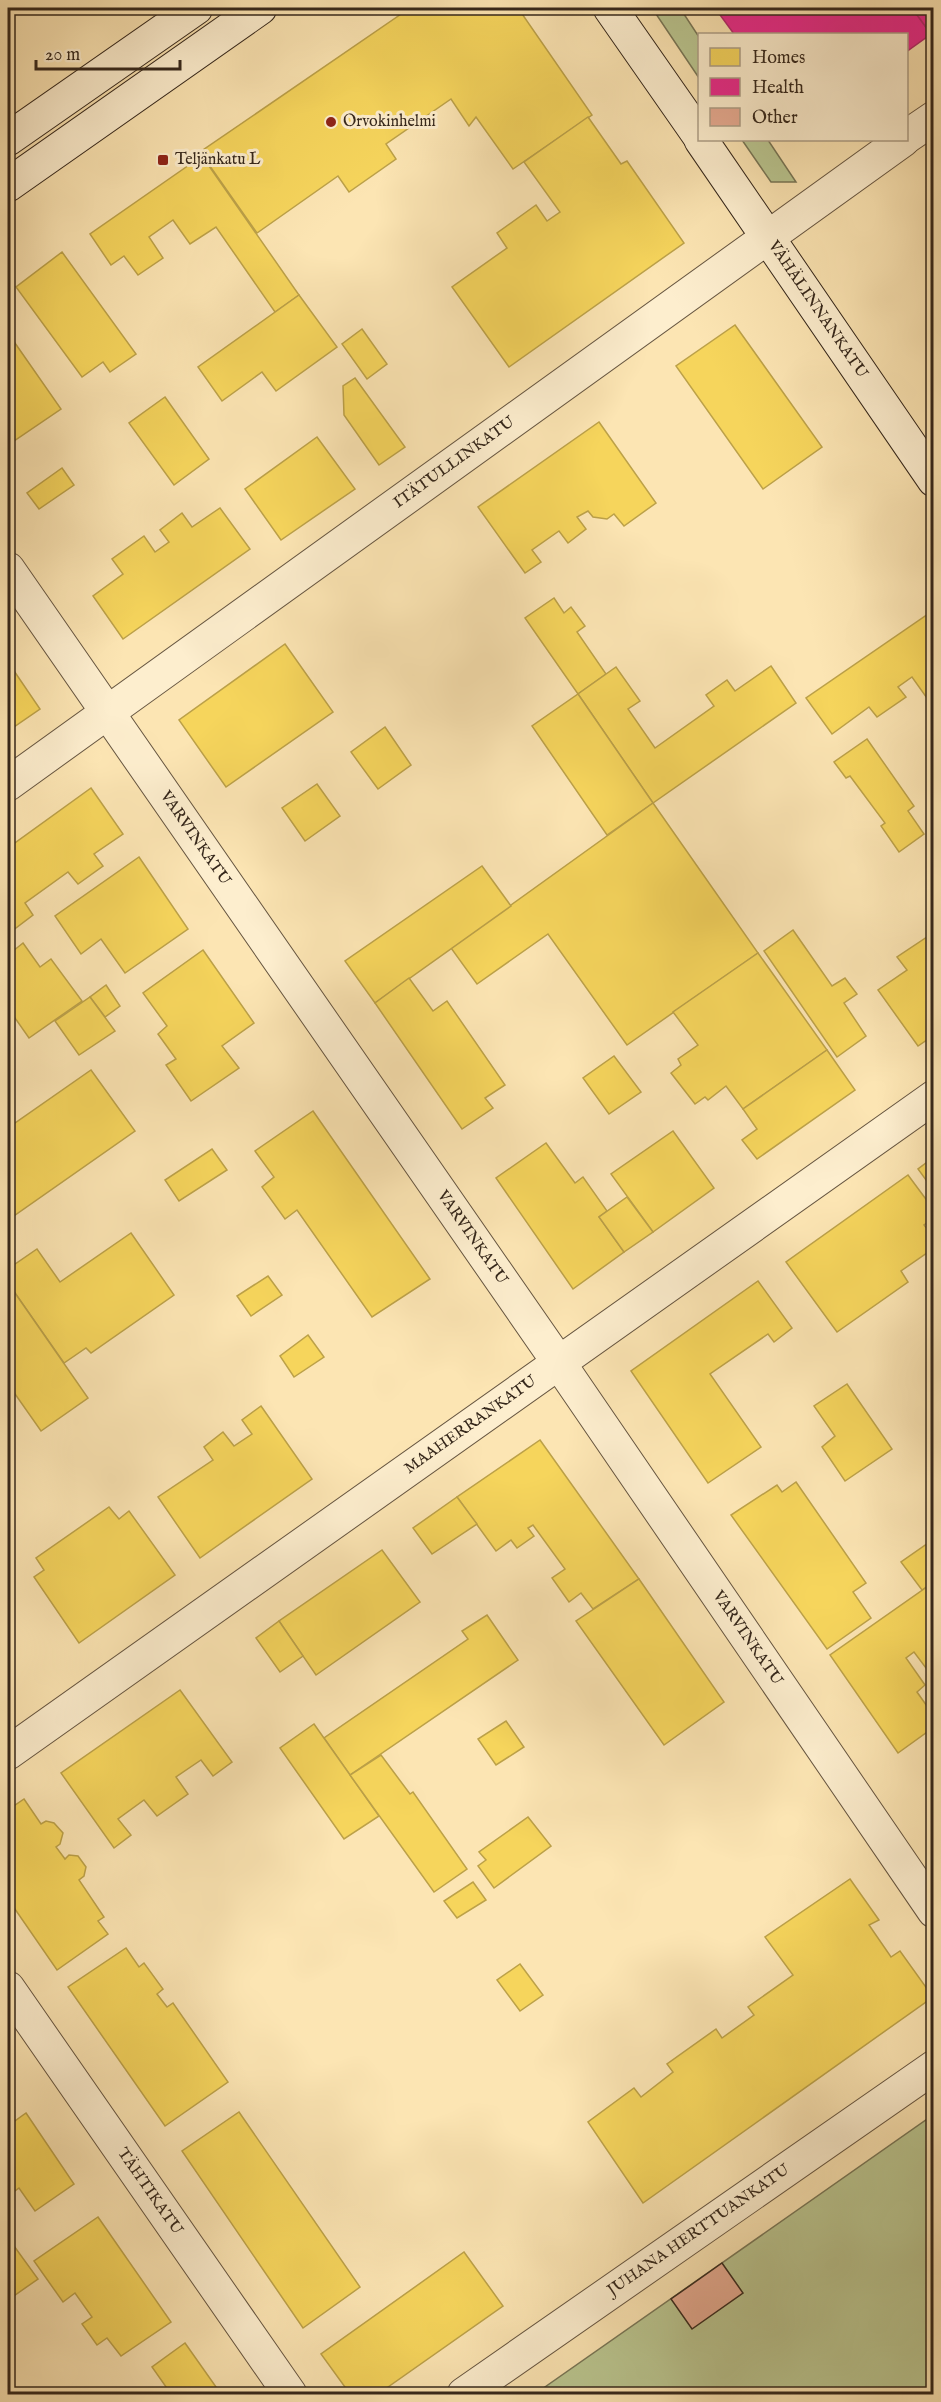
<svg xmlns="http://www.w3.org/2000/svg" width="941" height="2402" viewBox="0 0 941 2402" font-family="'IM FELL English',serif">
  <style>
    .green { fill: #bac690; stroke: #787656; stroke-width: 1.5 }
    .homes { fill: #f6d55c; stroke: #bca148; stroke-width: 1.5 }
    .health { fill: #e7298a; stroke: #b22869; stroke-width: 1.5 }
    .building { fill: #e6aa91; stroke: #35271b; stroke-width: 1.5 }
    .lines { fill: none; stroke-linecap: round; stroke-linejoin: round }
    .street-casing { stroke: #675641; stroke-width: 35 }
    .secondary-casing { stroke: #35271b; stroke-width: 35 }
    .street { stroke: #fdeece; stroke-width: 33 }
    .secondary { stroke: #fdeece; stroke-width: 33 }
    .poi-dot { fill: #8f2418; stroke: #fdeece; stroke-width: 2 }
    .labels { text-anchor: middle; dominant-baseline: central; stroke-width: 6; stroke-linejoin: round; paint-order: stroke }
    .poi-label { font-size: 16px; fill: #35271b; stroke: #fdeece; text-anchor: start }
    .street-label { font-size: 16px; fill: #35271b; stroke: #fdeece }
  </style>
  <rect width="100%" height="100%" fill="#fce5b3"/>
  <filter id="stains"><feTurbulence type="fractalNoise" baseFrequency=".00333" numOctaves="4"/><feColorMatrix values="0 0 0 0 .2 0 0 0 0 .09 0 0 0 0 .02 0 0 0 .5 -.17"/></filter>
  <radialGradient id="worn" r=".72"><stop offset=".6" stop-color="#630" stop-opacity="0"/><stop offset="1" stop-color="#630" stop-opacity=".3"/></radialGradient>
  <!-- green -->
  <g class="green">
    <polygon points="652,8 680,8 699,37 699,78"/>
    <polygon points="742,140 768,140 796,182 771,182"/>
    <polygon points="933,2115 933,2394 535,2394"/>
  </g>
  <!-- homes -->
  <g class="homes">
    <polygon points="410,8 518,8 592,115 513,169 476,117 469,126 451,99 386,144 396,159 349,192 338,176 257,233 200,152"/>
    <polygon points="588,117 621,164 627,161 684,243 509,367 452,287 507,248 497,233 536,205 547,221 560,212 524,162"/>
    <polygon points="202,156 299,295 275,312 216,227 190,244 173,220 149,237 163,258 138,275 124,256 111,265 90,234"/>
    <polygon points="62,252 136,354 110,372 103,362 82,377 16,287"/>
    <polygon points="299,295 337,347 276,391 262,372 222,401 198,367"/>
    <polygon points="735,325 822,447 763,489 676,366"/>
    <polygon points="362,329 387,364 367,379 342,344"/>
    <polygon points="8,333 61,409 8,445"/>
    <polygon points="355,378 405,447 379,465 344,415 343,386"/>
    <polygon points="165,397 209,459 174,485 129,423"/>
    <polygon points="599,422 656,503 624,526 614,514 607,519 593,517 588,511 577,517 586,529 568,543 559,531 532,550 541,562 525,573 478,507"/>
    <polygon points="317,437 355,489 281,540 245,489"/>
    <polygon points="62,468 74,485 39,509 27,493"/>
    <polygon points="220,508 250,549 123,639 93,596 123,574 112,559 144,536 155,552 169,542 160,530 182,513 192,527"/>
    <polygon points="554,598 564,613 571,607 585,626 577,632 606,674 578,694 525,618"/>
    <polygon points="934,610 934,708 912,677 898,687 906,697 877,717 869,707 832,734 806,698"/>
    <polygon points="285,644 333,712 226,787 179,720"/>
    <polygon points="8,662 40,709 8,731"/>
    <polygon points="771,666 796,703 653,803 578,694 616,667 640,701 628,709 655,748 714,706 706,695 727,680 735,691"/>
    <polygon points="578,694 653,803 607,835 532,726"/>
    <polygon points="385,727 411,765 378,789 351,752"/>
    <polygon points="867,739 914,806 908,811 924,834 899,852 881,826 885,823 850,776 846,778 834,762"/>
    <polygon points="317,784 340,816 305,841 282,808"/>
    <polygon points="91,788 123,834 94,854 103,866 78,884 68,872 25,903 33,915 8,934 8,848"/>
    <polygon points="653,803 758,953 627,1045 548,934 477,984 451,948"/>
    <polygon points="139,857 188,929 125,973 101,939 81,954 55,916"/>
    <polygon points="482,866 511,906 375,1003 345,961"/>
    <polygon points="793,930 832,986 845,978 857,994 844,1003 866,1036 837,1057 764,951"/>
    <polygon points="930,935 934,940 934,1035 918,1046 878,990 907,970 897,957"/>
    <polygon points="23,943 40,967 51,959 82,1001 29,1038 8,1008 8,955"/>
    <polygon points="203,950 254,1023 222,1046 239,1068 191,1101 166,1065 176,1059 158,1034 167,1026 143,993"/>
    <polygon points="758,953 827,1050 743,1109 726,1086 708,1100 705,1097 695,1104 671,1073 681,1065 678,1059 698,1045 673,1012"/>
    <polygon points="409,978 433,1011 447,1001 505,1085 485,1098 493,1108 462,1129 375,1003"/>
    <polygon points="106,985 120,1006 105,1017 90,997"/>
    <polygon points="90,997 115,1031 79,1055 55,1021"/>
    <polygon points="827,1050 855,1090 757,1159 742,1140 757,1129 743,1109"/>
    <polygon points="614,1056 641,1092 609,1114 583,1078"/>
    <polygon points="91,1070 135,1131 8,1220 8,1128"/>
    <polygon points="313,1111 430,1279 372,1317 297,1210 285,1219 262,1187 274,1177 255,1151"/>
    <polygon points="673,1131 714,1188 653,1232 611,1174"/>
    <polygon points="546,1143 575,1183 583,1177 607,1211 599,1217 624,1252 573,1289 496,1178"/>
    <polygon points="212,1149 227,1170 179,1201 165,1180"/>
    <polygon points="934,1157 934,1191 918,1169"/>
    <polygon points="908,1175 934,1210 934,1218 924,1225 934,1238 934,1248 901,1271 908,1282 837,1332 786,1262"/>
    <polygon points="627,1197 653,1232 624,1252 599,1217"/>
    <polygon points="131,1233 174,1295 91,1353 86,1348 64,1363 8,1283 8,1269 37,1249 60,1282"/>
    <polygon points="268,1276 282,1295 251,1316 237,1296"/>
    <polygon points="758,1281 792,1328 774,1342 768,1334 710,1374 761,1447 708,1483 631,1371"/>
    <polygon points="8,1283 88,1398 41,1431 8,1384"/>
    <polygon points="308,1335 324,1357 294,1377 280,1356"/>
    <polygon points="847,1384 892,1449 845,1481 822,1447 835,1436 814,1406"/>
    <polygon points="261,1406 312,1479 200,1558 158,1497 213,1460 204,1447 223,1432 234,1446 252,1434 242,1420"/>
    <polygon points="540,1440 639,1579 593,1609 581,1593 569,1602 552,1578 565,1569 533,1525 528,1528 534,1536 517,1548 511,1540 496,1551 457,1497"/>
    <polygon points="796,1482 866,1583 853,1592 871,1618 827,1649 731,1515 777,1485 782,1492"/>
    <polygon points="457,1497 477,1524 432,1554 413,1528"/>
    <polygon points="109,1507 119,1519 129,1511 175,1575 79,1643 34,1577 44,1570 36,1558"/>
    <polygon points="934,1539 934,1582 922,1590 901,1562"/>
    <polygon points="382,1550 420,1602 316,1675 279,1621"/>
    <polygon points="639,1579 724,1702 664,1745 576,1621"/>
    <polygon points="934,1582 934,1669 929,1672 914,1652 906,1658 925,1685 917,1692 934,1716 934,1727 898,1753 830,1655"/>
    <polygon points="487,1615 518,1660 350,1775 324,1738 468,1639 462,1631"/>
    <polygon points="279,1621 303,1656 280,1672 256,1638"/>
    <polygon points="180,1690 232,1762 213,1776 201,1760 176,1777 188,1794 157,1816 144,1800 118,1819 131,1835 114,1848 61,1773"/>
    <polygon points="506,1721 524,1747 496,1765 478,1739"/>
    <polygon points="314,1724 379,1816 344,1839 280,1748"/>
    <polygon points="381,1755 410,1794 413,1792 467,1869 434,1892 350,1775"/>
    <polygon points="24,1799 41,1824 46,1821 54,1823 63,1833 60,1844 56,1847 65,1859 69,1855 78,1856 86,1867 84,1876 79,1880 104,1917 98,1921 108,1934 57,1970 8,1899 8,1810"/>
    <polygon points="528,1817 551,1846 494,1888 478,1866 486,1860 479,1852"/>
    <polygon points="850,1879 879,1920 869,1925 891,1957 900,1951 933,1997 643,2203 588,2122 634,2088 641,2097 673,2072 667,2064 716,2029 722,2038 754,2015 748,2007 793,1975 765,1937"/>
    <polygon points="473,1882 486,1900 457,1918 444,1901"/>
    <polygon points="126,1948 139,1967 144,1963 163,1989 157,1994 167,2007 173,2003 228,2082 165,2126 68,1987"/>
    <polygon points="520,1964 543,1995 520,2011 497,1980"/>
    <polygon points="239,2112 360,2287 303,2328 182,2151"/>
    <polygon points="26,2113 74,2184 35,2211 19,2188 8,2196 8,2126"/>
    <polygon points="98,2217 171,2322 121,2356 107,2338 97,2345 82,2324 92,2317 75,2293 63,2302 34,2261"/>
    <polygon points="14,2246 38,2279 8,2300 8,2250"/>
    <polygon points="464,2252 503,2306 378,2394 350,2394 321,2354"/>
    <polygon points="185,2343 221,2394 171,2394 152,2367"/>
  </g>
  <!-- health -->
  <g class="health">
    <polygon points="715,8 912,8 931,34 906,52 906,34 734,34"/>
    <polygon points="912,8 934,8 934,33 931,34"/>
  </g>
  <!-- building -->
  <polygon class="building" points="722,2263 743,2293 692,2329 671,2299"/>
  <g class="lines">
    <!-- street casing -->
    <g class="street-casing">
      <g id="street">
        <polyline points="906,137 934,118"/>
        <path id="s1" d="M8 569 559 1363 934 1911"/>
        <path id="s2" d="M8 784 903 140"/>
        <path id="s3" d="M8 1753 934 1097"/>
        <path id="s4" d="M8 1988 290 2394"/>
        <path id="s5" d="M464 2394 934 2067"/>
      </g>
    </g>
    <!-- secondary casing -->
    <g class="secondary-casing">
      <g id="secondary">
        <polyline points="610,8 700,137"/>
        <polyline points="8,139 196,8"/>
        <path id="s6" d="M701 140 934 480"/>
        <polyline points="8,185 260,8"/>
      </g>
    </g>
    <!-- street -->
    <use href="#street" class="street"/>
    <!-- secondary -->
    <use href="#secondary" class="secondary"/>
  </g>
  <!-- markers -->
  <g class="poi-dot">
    <circle cx="331" cy="122" r="6"/>
    <rect x="157" y="154" width="12" height="12" rx="3"/>
  </g>
  <g class="labels">
    <!-- poi labels -->
    <g class="poi-label">
      <text x="343" y="122">Orvokinhelmi</text>
      <text x="175" y="160">Teljänkatu L</text>
    </g>
    <!-- street labels -->
    <g class="street-label">
      <text stroke="none"><textPath href="#s6" startOffset="206">VÄHÄLINNANKATU</textPath></text>
      <text stroke="none"><textPath href="#s2" startOffset="550">ITÄTULLINKATU</textPath></text>
      <text stroke="none"><textPath href="#s1" startOffset="328">VARVINKATU</textPath></text>
      <text stroke="none"><textPath href="#s1" startOffset="814">VARVINKATU</textPath></text>
      <text stroke="none"><textPath href="#s3" startOffset="567">MAAHERRANKATU</textPath></text>
      <text stroke="none"><textPath href="#s1" startOffset="1300">VARVINKATU</textPath></text>
      <text stroke="none"><textPath href="#s4" startOffset="248">TÄHTIKATU</textPath></text>
      <text stroke="none"><textPath href="#s5" startOffset="286">JUHANA HERTTUANKATU</textPath></text>
    </g>
  </g>
  <!-- margin -->
  <rect width="941" height="2402" fill="none" stroke="#fce5b3" stroke-width="30"/>
  <rect x="9" y="9" width="923" height="2384" fill="none" stroke="#35271b" stroke-width="3"/>
  <rect x="15" y="15" width="911" height="2372" fill="none" stroke="#35271b" stroke-width="1.5"/>
  <!-- legend -->
  <rect x="698" y="33" width="210" height="108" fill="#fdeece" stroke="#ad9e86" stroke-width="1.5"/>
  <rect x="710" y="48" width="30" height="18" fill="#f6d55c" stroke="#ad9e86" stroke-width="1.5"/>
  <text x="752" y="63" font-size="18" fill="#35271b">Homes</text>
  <rect x="710" y="78" width="30" height="18" fill="#e7298a" stroke="#ad9e86" stroke-width="1.5"/>
  <text x="752" y="93" font-size="18" fill="#35271b">Health</text>
  <rect x="710" y="108" width="30" height="18" fill="#e6aa91" stroke="#ad9e86" stroke-width="1.5"/>
  <text x="752" y="123" font-size="18" fill="#35271b">Other</text>
  <!-- scale -->
  <path d="M36 60v9h144v-9" fill="none" stroke="#35271b" stroke-width="3"/>
  <text x="45" y="60" font-size="18" fill="#35271b" stroke="#fdeece" stroke-width="4.5" paint-order="stroke">20 m</text>
  <rect width="100%" height="100%" filter="url(#stains)"/>
  <rect width="100%" height="100%" fill="url(#worn)"/>
</svg>
